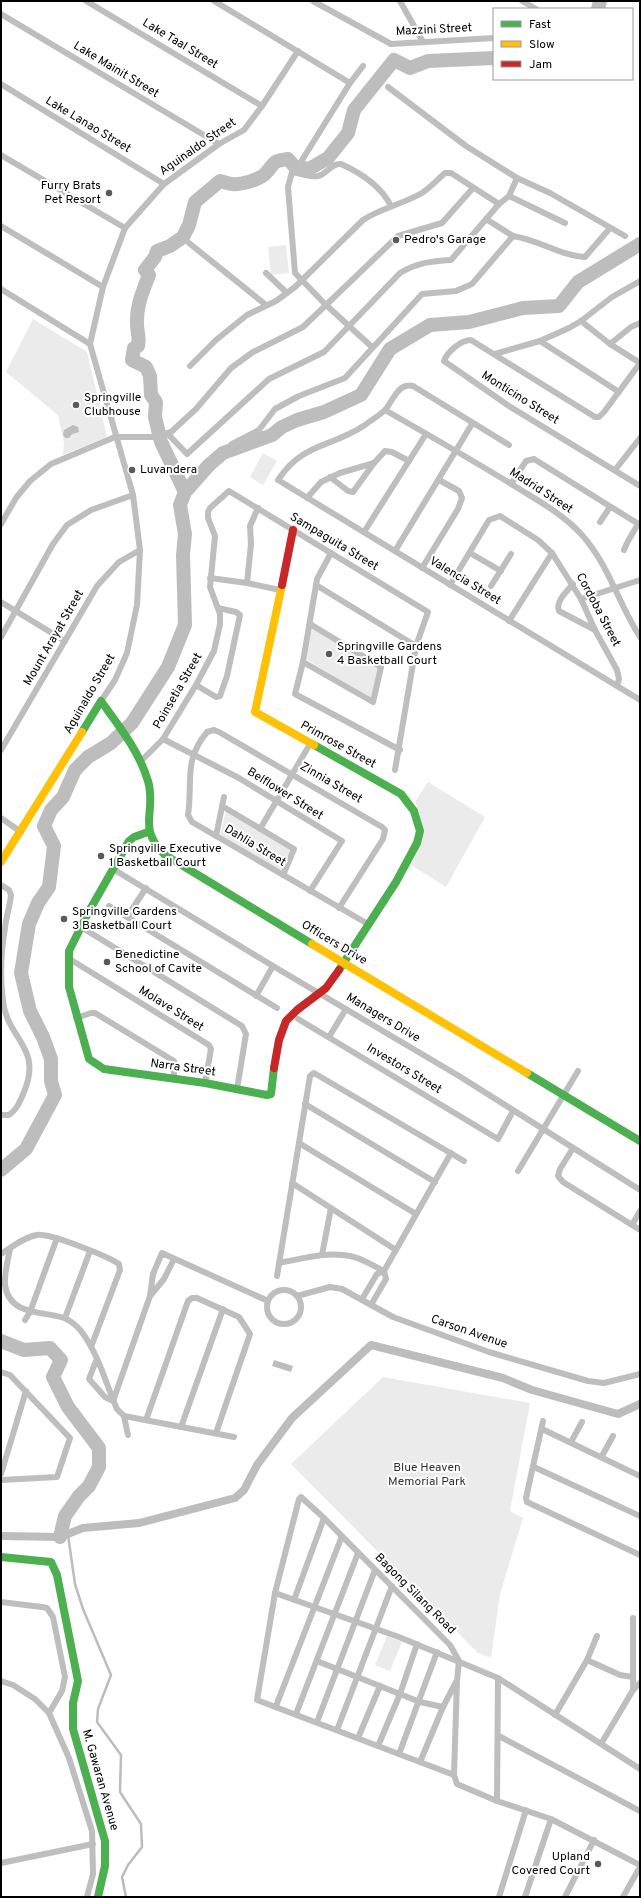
<svg xmlns="http://www.w3.org/2000/svg" width="641" height="1898" viewBox="0 0 641 1898" font-family="Overpass,sans-serif">
<style>
.green{fill:#ebebeb}
.water{fill:#bdbdbd}
.lines{fill:none;stroke-linecap:round;stroke-linejoin:round}
.stream{stroke:#bdbdbd;stroke-width:2.5}
.canal{stroke:#bdbdbd;stroke-width:8}
.river{stroke:#bdbdbd;stroke-width:14}
.street{stroke:#bebebe;stroke-width:6}
.fast{stroke:#4caf50;stroke-width:8}
.slow{stroke:#ffc107;stroke-width:8}
.jam{stroke:#c62828;stroke-width:8}
.poi-dot{fill:#595959;stroke:#fff;stroke-width:1.5}
.labels{text-anchor:middle;dominant-baseline:central;stroke-width:4;stroke-linejoin:round;paint-order:stroke}
.street-label{font-size:12px;fill:#000;stroke:#fff}
.poi-label{font-size:12px;fill:#000;stroke:#fff;text-anchor:start}
.park-label{font-size:12px;fill:#313131;stroke:#fff}
</style>
<rect width="100%" height="100%" fill="#fff"/>
<g class="green">
<path d="M286,245L289,273L271,275L268,247Z"/>
<path d="M33,319L87,352L107,437L63,455L64,443L58,415L6,372Z"/>
<path d="M263,453L277,461L263,485L250,477Z"/>
<path d="M312,628L378,668L371,698L307,660Z"/>
<path d="M428,782L485,817L446,887L411,865C423,841 427,828 415,802Z"/>
<path d="M226,811L290,850L281,871L220,835Z"/>
<path d="M383,1377L530,1403L510,1511L523,1518L500,1594L491,1658L478,1653L291,1464Z"/>
<path d="M387,1636L402,1642L390,1671L375,1665Z"/>
</g>
<g class="water">
<path d="M73,425L78,427L79,432L72,434L69,438H65L63,434L64,430Z"/>
<path d="M274,1360L293,1366L291,1372L272,1366Z"/>
</g>
<g class="lines">
<path class="stream" d="M68,1535L75,1584L83,1609L111,1675L98,1709L97,1722L121,1755L120,1792L141,1824L142,1847L128,1865L122,1877L126,1897"/>
<path class="canal" d="M1,1536L60,1537L83,1528L139,1523L235,1498L244,1490L257,1465L292,1418L371,1345L503,1378L532,1390L618,1414L640,1404"/>
<g class="river">
<path d="M598,9L600,1"/>
<path d="M185,492L161,442L155,417L156,402L151,395L150,376L146,367L132,360L134,348L138,346C140,338 137,332 137,324C136,306 143,291 149,275L145,270L155,257L157,251L170,246L183,237L189,225L195,202L220,181C224,182 228,184 232,184C241,185 258,180 265,174C275,164 270,161 288,159L295,167L309,169L328,158L348,133L354,110L394,60L410,68L428,61L494,58"/>
<path d="M1,1170L26,1149L55,1095L51,1081V1059L43,1037L30,1011L21,973L29,924L38,903L49,887L54,846L44,826L51,810L63,797L75,770L88,757L111,743L132,723L168,667L185,625L183,555L185,534L180,505L185,492L209,465L223,453L272,435L282,427L297,420L324,412L361,395L390,349L430,325L469,322L523,308L559,306L578,282L640,244"/>
<path d="M1,1341L24,1350L50,1348L61,1360L53,1377L68,1407L99,1448V1467L89,1486L79,1496L65,1516L60,1537"/>
</g>
<g class="street">
<path d="M86,1L262,106"/>
<path d="M214,1L350,83"/>
<path d="M313,1L391,44L494,38"/>
<path d="M400,1L423,42"/>
<path d="M522,1L536,9"/>
<path d="M1,14L219,144"/>
<path d="M363,66L350,83L299,165L292,172L288,187L295,273L325,304L372,347"/>
<path d="M1,84L164,184"/>
<path d="M388,87L466,146L517,178L550,193L625,236"/>
<path d="M1,155L125,228"/>
<path d="M292,172C300,173 311,178 318,176C327,174 331,163 341,164C361,173 381,186 391,206"/>
<path d="M509,196L565,223"/>
<path d="M486,219L513,236"/>
<path d="M1,226L103,287"/>
<path d="M189,243L266,305"/>
<path d="M266,273L287,293"/>
<path d="M1,289L90,344"/>
<path d="M581,321L610,344L640,363"/>
<path d="M540,341L619,392"/>
<path d="M610,344L631,327L640,323"/>
<path d="M495,354L540,341L569,328L581,321L612,297L640,281"/>
<path d="M640,363L604,412L599,417H595L471,340C461,340 447,352 444,361L509,406L640,486"/>
<path d="M190,366L216,340L247,315L276,301L295,287L363,220C381,208 403,204 422,193C431,187 437,180 445,173H451L499,204"/>
<path d="M385,410C430,436 476,462 521,490C542,503 565,516 582,535C610,567 618,603 640,637"/>
<path d="M168,434L187,454L269,379L324,352L400,273C416,263 432,261 451,260L499,204L509,196L517,178"/>
<path d="M232,444L259,430L275,409L299,396L345,378L422,294L456,291L472,284L513,236C539,240 561,256 585,257L610,228"/>
<path d="M509,445L413,386C398,382 393,401 385,410C379,416 371,420 365,425C331,448 303,442 278,480L640,700"/>
<path d="M615,470L640,438"/>
<path d="M330,477L348,491L353,492L374,463"/>
<path d="M511,484L526,461L534,459L640,525"/>
<path d="M307,498L321,482L340,473L374,463L385,451L392,452L409,461"/>
<path d="M600,522L610,507"/>
<path d="M1,524L16,498L30,481L51,464L115,437H153L171,432L196,409L231,368L253,352L303,327L398,236L442,223L473,188"/>
<path d="M364,532L426,434"/>
<path d="M624,550L628,541L638,524"/>
<path d="M395,551L472,424"/>
<path d="M331,553L317,579L303,662L295,694L400,750"/>
<path d="M470,553L501,571"/>
<path d="M422,568L458,509L462,498L459,491L439,480"/>
<path d="M210,578L247,583L280,590"/>
<path d="M247,583L251,544L250,526L258,508"/>
<path d="M573,584C567,591 555,602 559,611L595,630"/>
<path d="M316,585L416,646"/>
<path d="M450,585L489,520L500,516L538,540L552,553L581,599L595,630L617,670L619,679L617,686"/>
<path d="M491,586L511,554"/>
<path d="M581,599L640,580"/>
<path d="M1,602L65,641"/>
<path d="M509,621L552,553"/>
<path d="M1,637L53,544L67,525L91,510L133,495"/>
<path d="M303,662L373,702L381,667L310,624"/>
<path d="M196,685L216,697L220,696L227,676L240,615L236,612L218,608"/>
<path d="M101,701L115,680L127,653L137,605L140,550L133,495L90,344L103,287L125,228L164,184L219,144L244,130L262,106L298,51"/>
<path d="M163,739L239,778L342,841L310,891"/>
<path d="M1,750L97,586L119,562L140,550"/>
<path d="M140,762L163,739L196,685L214,651L220,624V614L210,587L215,536L208,518V512L210,508L229,491L428,612L416,646L395,770"/>
<path d="M222,806L294,849L283,875"/>
<path d="M1,818L21,832"/>
<path d="M260,829L310,744"/>
<path d="M216,836L224,797"/>
<path d="M113,869L273,966L459,1076L640,1190"/>
<path d="M1,885L9,890L11,895C10,906 6,917 5,928C1,951 0,978 3,1001C7,1039 43,1047 24,1092C20,1101 17,1110 9,1115H1"/>
<path d="M109,906L277,1008"/>
<path d="M339,908L383,839L385,830L382,827L219,732L214,730L207,732C183,761 193,781 188,815L192,822L368,924"/>
<path d="M127,917L146,888"/>
<path d="M81,927L242,1026L246,1034L237,1089"/>
<path d="M68,958L209,1045L211,1049L205,1083"/>
<path d="M256,996L273,966"/>
<path d="M76,1018L91,1013H95L174,1061V1079"/>
<path d="M298,1019L498,1139L513,1111"/>
<path d="M329,1037L346,1009"/>
<path d="M305,1104L435,1182"/>
<path d="M299,1143L416,1214"/>
<path d="M573,1148L560,1169L558,1176L563,1182L640,1230"/>
<path d="M518,1171L578,1071"/>
<path d="M292,1183L396,1250"/>
<path d="M632,1225L640,1211"/>
<path d="M10,1249C8,1260 4,1274 5,1285C9,1316 44,1311 64,1318C70,1320 78,1327 81,1331C98,1353 106,1384 117,1409L124,1416L128,1435"/>
<path d="M1,1254C12,1247 24,1237 37,1235C50,1233 107,1256 119,1264L120,1270L91,1347"/>
<path d="M322,1255L331,1208"/>
<path d="M279,1263C302,1259 327,1251 350,1256C362,1258 373,1266 384,1271"/>
<path d="M277,1276L310,1076L314,1073L464,1161"/>
<circle cx="284" cy="1307" r="17"/>
<path d="M150,1296L164,1279L174,1259"/>
<path d="M297,1296L330,1287L342,1289L393,1317L489,1352L588,1381L604,1383L640,1374"/>
<path d="M362,1299L377,1274L384,1271L451,1153"/>
<path d="M371,1305L386,1279L384,1271"/>
<path d="M65,1318L90,1251"/>
<path d="M25,1320L30,1312L57,1238"/>
<path d="M96,1361L89,1379L105,1397L113,1401L150,1296L153,1274L162,1253L268,1301"/>
<path d="M1,1372L10,1375L70,1438L57,1477L1,1480"/>
<path d="M124,1416L234,1437"/>
<path d="M146,1420L188,1301L192,1298H197L239,1317L250,1334L216,1433"/>
<path d="M543,1421L526,1498L527,1502L640,1555"/>
<path d="M181,1427L223,1309"/>
<path d="M542,1429L640,1476"/>
<path d="M571,1442L582,1422"/>
<path d="M602,1456L613,1436"/>
<path d="M534,1467L640,1516"/>
<path d="M1,1474L26,1391"/>
<path d="M275,1593L399,1637L498,1678L640,1769"/>
<path d="M294,1600L324,1518"/>
<path d="M1,1602L42,1607L47,1608L53,1617L65,1677L62,1691L49,1713"/>
<path d="M587,1660L620,1675L633,1677"/>
<path d="M317,1661L420,1702L443,1707"/>
<path d="M1,1681L13,1685L35,1699L49,1713L69,1758L92,1831L93,1874L87,1897"/>
<path d="M633,1690V1618"/>
<path d="M276,1706L342,1536"/>
<path d="M296,1714L358,1553"/>
<path d="M555,1715L587,1660L597,1636"/>
<path d="M317,1722L375,1570"/>
<path d="M337,1730L392,1586"/>
<path d="M499,1736L640,1811"/>
<path d="M358,1738L380,1686"/>
<path d="M601,1744L633,1690L640,1683"/>
<path d="M378,1746L400,1694L417,1644"/>
<path d="M399,1754L437,1652"/>
<path d="M420,1762L443,1707L456,1682"/>
<path d="M454,1775L257,1700L275,1593L299,1499L301,1497L324,1518L450,1645L459,1661L457,1681L454,1775L457,1784L497,1801L551,1819L640,1865"/>
<path d="M497,1801L498,1678"/>
<path d="M1,1863L93,1844"/>
<path d="M499,1897L526,1810"/>
<path d="M525,1897L551,1819"/>
<path d="M565,1897L594,1840"/>
<path d="M623,1897L640,1867"/>
</g>
<g class="fast">
<path d="M82,732L101,701C119,726 139,751 148,781C157,812 136,827 165,855L312,944"/>
<path d="M314,745L401,794L414,811L420,831L417,843L396,882L339,970"/>
<path d="M148,832L134,837L129,841L88,913L69,951V987L89,1059L104,1069L205,1083L267,1095L271,1094L274,1068"/>
<path d="M527,1073L640,1141"/>
<path d="M1,1557L51,1562L57,1575L78,1681L73,1703V1729L105,1841V1866L98,1897"/>
</g>
<g class="slow">
<path d="M282,585L255,712L314,745"/>
<path d="M1,862L82,732"/>
<path d="M312,944L527,1073"/>
</g>
<g class="jam">
<path d="M282,585L293,530"/>
<path d="M274,1068L279,1040L286,1021L297,1010L326,988L339,970"/>
</g>
</g>
<g class="poi-dot">
<circle cx="109" cy="193" r="4"/>
<circle cx="396" cy="240" r="4"/>
<circle cx="76" cy="405" r="4"/>
<circle cx="132" cy="470" r="4"/>
<circle cx="329" cy="654" r="4"/>
<circle cx="101" cy="856" r="4"/>
<circle cx="64" cy="919" r="4"/>
<circle cx="107" cy="962" r="4"/>
<circle cx="598" cy="1864" r="4"/>
</g>
<g class="labels">
<g class="street-label">
<text transform="translate(434 30) rotate(-3)">Mazzini Street</text>
<text transform="translate(180 44) rotate(31)">Lake Taal Street</text>
<text transform="translate(116 70) rotate(31)">Lake Mainit Street</text>
<text transform="translate(88 125) rotate(31)">Lake Lanao Street</text>
<text transform="translate(198 147) rotate(-35)">Aguinaldo Street</text>
<text transform="translate(520 398) rotate(32)">Monticino Street</text>
<text transform="translate(541 491) rotate(33)">Madrid Street</text>
<text transform="translate(334 542) rotate(31)">Sampaguita Street</text>
<text transform="translate(465 581) rotate(31)">Valencia Street</text>
<text transform="translate(598 610) rotate(62)">Cordoba Street</text>
<text transform="translate(54 638) rotate(-60)">Mount Arayat Street</text>
<text transform="translate(178 691) rotate(-60)">Poinsetia Street</text>
<text transform="translate(90 694) rotate(-60)">Aguinaldo Street</text>
<text transform="translate(338 745) rotate(29)">Primrose Street</text>
<text transform="translate(331 783) rotate(30)">Zinnia Street</text>
<text transform="translate(285 794) rotate(32)">Belflower Street</text>
<text transform="translate(255 846) rotate(31)">Dahlia Street</text>
<text transform="translate(334 943) rotate(31)">Officers Drive</text>
<text transform="translate(171 1009) rotate(32)">Molave Street</text>
<text transform="translate(383 1018) rotate(31)">Managers Drive</text>
<text transform="translate(183 1068) rotate(8)">Narra Street</text>
<text transform="translate(404 1069) rotate(31)">Investors Street</text>
<text transform="translate(469 1332) rotate(19)">Carson Avenue</text>
<text transform="translate(415 1594) rotate(45)">Bagong Silang Road</text>
<text transform="translate(100 1780) rotate(74)">M. Gawaran Avenue</text>
</g>
<g class="poi-label">
<text x="101" y="186" text-anchor="end">Furry Brats<tspan x="101" dy="14">Pet Resort</tspan></text>
<text x="404" y="240">Pedro's Garage</text>
<text x="84" y="398">Springville<tspan x="84" dy="14">Clubhouse</tspan></text>
<text x="140" y="470">Luvandera</text>
<text x="337" y="647">Springville Gardens<tspan x="337" dy="14">4 Basketball Court</tspan></text>
<text x="109" y="849">Springville Executive<tspan x="109" dy="14">1 Basketball Court</tspan></text>
<text x="72" y="912">Springville Gardens<tspan x="72" dy="14">3 Basketball Court</tspan></text>
<text x="115" y="955">Benedictine<tspan x="115" dy="14">School of Cavite</tspan></text>
<text x="590" y="1857" text-anchor="end">Upland<tspan x="590" dy="14">Covered Court</tspan></text>
</g>
<g class="park-label">
<text x="427" y="1468">Blue Heaven<tspan x="427" dy="14">Memorial Park</tspan></text>
</g>
</g>
<rect width="641" height="1898" fill="none" stroke="#000000" stroke-width="4"/>
<rect x="493" y="8" width="140" height="72" fill="#ffffff" stroke="#999999"/>
<rect x="501" y="21" width="20" height="6" fill="#4caf50" stroke="#999999"/>
<text x="529" y="28" font-size="12" fill="#000000">Fast</text>
<rect x="501" y="41" width="20" height="6" fill="#ffc107" stroke="#999999"/>
<text x="529" y="48" font-size="12" fill="#000000">Slow</text>
<rect x="501" y="61" width="20" height="6" fill="#c62828" stroke="#999999"/>
<text x="529" y="68" font-size="12" fill="#000000">Jam</text>
</svg>
